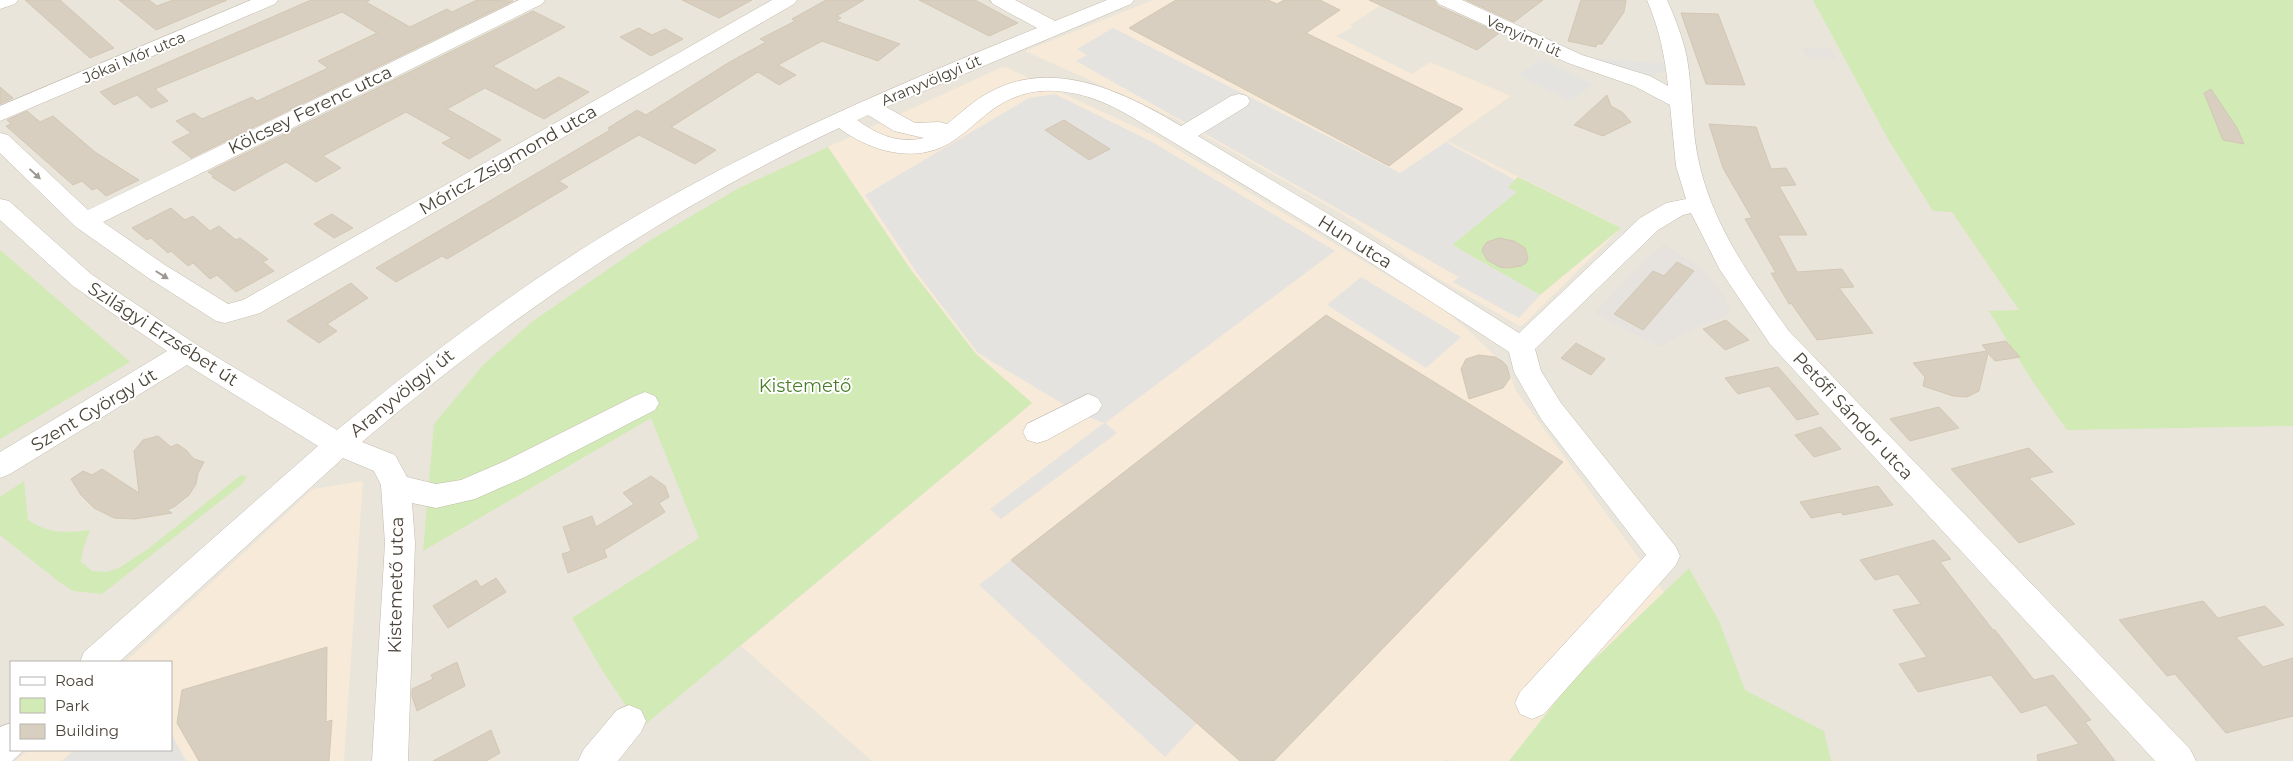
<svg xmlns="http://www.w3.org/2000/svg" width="2293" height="761" viewBox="0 0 2293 761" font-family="Montserrat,sans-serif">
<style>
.residential{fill:#eae5da;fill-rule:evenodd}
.commercial{fill:#f7ead8}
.industrial{fill:#e6e2dd}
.green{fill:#d2eab5}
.parking{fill:#e5e3e0}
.building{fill:#d8cfc1;stroke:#d3c7b4}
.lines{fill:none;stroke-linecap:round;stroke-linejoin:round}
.minor-casing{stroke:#c2bbae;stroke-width:1}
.minor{fill:#fff;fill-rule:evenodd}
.oneway{fill:#9c9892}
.labels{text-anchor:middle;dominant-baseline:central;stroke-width:4;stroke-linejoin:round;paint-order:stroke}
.far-street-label{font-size:15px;fill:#4b4439;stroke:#fff}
.street-label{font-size:18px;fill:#4b4439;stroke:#fff}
.park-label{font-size:18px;fill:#4a7f2a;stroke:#fff}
</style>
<rect width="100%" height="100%" fill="#f6f3ec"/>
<path class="residential" d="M0,0H2293V761H0ZM11,662H171V750H11Z"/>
<g class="commercial">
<path d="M1153,0H1389L1350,25L1353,27L1336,36L1412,74L1430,62L1511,96L1447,141L1621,228L1523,325L1519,326L1436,277L1342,214L1174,118L1025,51Z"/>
<path d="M1005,67L1155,136L1440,307L1468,330L1495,356L1512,379L1516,391L1664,592L1573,680L1509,761H1450L1447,759L1444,761H872L741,646L1032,403L976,354L911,270L828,147L1000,68Z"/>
<path d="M363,481L344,761H16L28,750H171V662H125L313,489Z"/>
</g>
<g class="industrial">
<path d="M1802,48H1830L1837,59H1808Z"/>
<path d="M1664,245L1704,269L1726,299L1731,313L1675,337L1661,347L1594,313L1640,265Z"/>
</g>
<g class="green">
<path d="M1813,0H2293V426L2067,430L2033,382L1989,311L2019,310L1952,212L1933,211L1888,139Z"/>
<path d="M828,147L911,270L976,354L1032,403L641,728L602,670L572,618L699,538L651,418L423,551L434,424L484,364L533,321L649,241L739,188Z"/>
<path d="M1518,177L1621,228L1540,295L1452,245L1516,192L1507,187Z"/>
<path d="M0,250L130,362L0,439Z"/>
<path d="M241,475L247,477L242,484L102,594L73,591L58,581L0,535V497L24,481L28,520C50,534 64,533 90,530L83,549L81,562L92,571L106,572L119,568L148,549Z"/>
<path d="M1689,568L1719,621L1745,690L1824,731L1831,761H1509L1573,680Z"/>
</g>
<g class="parking">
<path d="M1113,28L1400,173L1446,142L1515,180L1508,187L1517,192L1452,245L1540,295L1519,318L1453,282L1459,277L1076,61L1087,55L1077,49Z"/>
<path d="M1596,58L1666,64L1664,71L1654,75H1643L1596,63Z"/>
<path d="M1541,59L1588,82L1594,84L1571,101L1518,75Z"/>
<path d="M1055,94L1154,143L1335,251L1105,423L1117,433L1001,519L990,509L1104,423L1078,413L978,353L917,273L865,195L1029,98Z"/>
<path d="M1361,277L1461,337L1426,368L1327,305Z"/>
<path d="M1011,560L1197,723L1165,757L979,585Z"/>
<path d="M171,733L186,761H62L74,750H171Z"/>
</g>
<g class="building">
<path d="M25,0H60L114,48L90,58Z"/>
<path d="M119,0H149L157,6L173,0H227L156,30Z"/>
<path d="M311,0H370L366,2L410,27L447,9L452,12L477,0L513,1L191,158L172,142L191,133L176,121L194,113L202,119L252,97L257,101L328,68L318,61L377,33L342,12L155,89L168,101L151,108L137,95L114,105L100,92Z"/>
<path d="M682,0H752L719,18Z"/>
<path d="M826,0H864L837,16L841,18L836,21L900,44L878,61L822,41L778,65L796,75L779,85L758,72L671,127L716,150L695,164L639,135L559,181L568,187L447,259L442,256L396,282L376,268L610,130L608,128L637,110L646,115L728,63L766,42L760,39L795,21L792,19Z"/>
<path d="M919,0H975L1018,23L989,36Z"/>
<path d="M1176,0H1268L1277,4L1284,0H1320L1340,10L1306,33L1463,109L1389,166L1129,28Z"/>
<path d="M1369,0H1434L1438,6L1499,33L1477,50Z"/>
<path d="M1466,0H1543L1514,22Z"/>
<path d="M1581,0H1626L1624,12L1602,44H1597L1596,47L1568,41Z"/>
<path d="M533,11L565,27L493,66L536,90L559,77L589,92L544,119L485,88L447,109L501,140L469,159L442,143L452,138L406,112L323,156L341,168L316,182L286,162L234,191L212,177L214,176L208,172Z"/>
<path d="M1681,13L1718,14L1745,85L1706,84Z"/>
<path d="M639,28L652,35L665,29L683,39L651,56L620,37Z"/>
<path d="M0,87L13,98L0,104Z"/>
<path d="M2211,89L2237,128L2244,144L2223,140L2204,93Z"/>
<path d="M1607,95L1611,106L1622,112L1631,122L1603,136L1574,125Z"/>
<path d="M27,111L40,122L53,116L95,152L139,180L106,196L97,188L92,190L82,181L73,185L6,126L11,124L7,120Z"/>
<path d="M1064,120L1110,149L1089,160L1045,130Z"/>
<path d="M1709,124L1756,127L1771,169L1786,168L1796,185L1779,186L1807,235H1778L1797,272L1842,269L1854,287L1839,288L1873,333L1817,340L1791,303L1789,304L1771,273H1776L1745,219L1752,218L1723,168Z"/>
<path d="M171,208L185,220L193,216L210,231L219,226L236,240L240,238L268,259L263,262L274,271L236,292L217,275L210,279L193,263L188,266L171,251L168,253L151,238L147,240L132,228Z"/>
<path d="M332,214L353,228L334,238L314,224Z"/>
<path d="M1499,238L1514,241L1525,248L1528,258L1526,263L1521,266L1508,268L1500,267L1487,260L1482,251L1484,246L1487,242Z"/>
<path d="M1677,262L1694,271L1643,330L1614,314L1653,271L1664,276Z"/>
<path d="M351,283L368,298L327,324L337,331L319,343L287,321Z"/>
<path d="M1326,315L1563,462L1274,761H1240L1011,560Z"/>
<path d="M1726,320L1749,340L1725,350L1703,329Z"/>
<path d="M2006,341L2020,357L1995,361L1988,353L1979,391L1967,397L1953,396L1923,386L1925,377L1913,363L1987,351L1982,345Z"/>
<path d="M1576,343L1605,359L1591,375L1561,358Z"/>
<path d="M1479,355L1495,357L1502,361L1507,366L1510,378L1503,388L1469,399L1461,369L1466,359Z"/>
<path d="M1778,367L1819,414L1797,420L1769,386L1738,394L1725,378Z"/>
<path d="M1939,407L1959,428L1910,441L1890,419Z"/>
<path d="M1821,427L1841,449L1814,457L1795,435Z"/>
<path d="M158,436L171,447L177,444L186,450L194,459L204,462L198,473L196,484L189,495L174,507L167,510L172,513L135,519L114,518L94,508L81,495L71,479L83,471L92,475L102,469L139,493L134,451L143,440Z"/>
<path d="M2029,448L2053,472L2029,478L2075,524L2019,543L1951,469Z"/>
<path d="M651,476L665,486L669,497L659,503L665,512L604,550L607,557L568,573L562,554L571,551L563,527L592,516L596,527L634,504L623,493Z"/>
<path d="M1878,486L1893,505L1843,515L1841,512L1811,518L1800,502Z"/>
<path d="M1934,540L1951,559L1940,562L1993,630H1995L2034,680L2053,675L2091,720L2085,722L2115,761H2038L2037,755L2079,744L2046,705L2021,713L1991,675L1918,692L1899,664L1927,657L1893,610L1921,604L1898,574L1875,580L1860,560Z"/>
<path d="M496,578L506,592L448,628L433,606L476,580L481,587Z"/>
<path d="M2203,601L2218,618L2265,606L2284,625L2236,637L2263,667L2293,658V716L2226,733L2175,674L2167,676L2119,620Z"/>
<path d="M327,647L326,722L332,720L329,761H199L177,723L182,690Z"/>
<path d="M457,662L465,686L417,711L412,696V689L433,679L431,675Z"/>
<path d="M491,730L500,753L486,761H433Z"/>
</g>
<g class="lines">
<defs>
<g id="minor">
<path d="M0,0H18L15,4L0,9Z"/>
<path d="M251,0H278L275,4L0,121V106Z"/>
<path d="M519,0H545L542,4L103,222L165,265L228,304L243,300L772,0H797L794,4L260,313L225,323L216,321L147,277L76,227L0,153V133L8,135L88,210Z"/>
<path d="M990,0H1015L1055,21L1107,0H1134L1131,4L886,107L915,123L939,122L947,124C961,113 974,100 990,92C1054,57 1126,93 1181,126L1231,96L1239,94L1247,96L1250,101L1247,106L1198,136L1375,242L1519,333L1640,218L1666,203L1686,199L1676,166L1670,105L1634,86L1568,63L1439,4L1436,0H1462L1582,55L1650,76L1668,86C1665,56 1659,28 1647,0H1667C1675,18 1683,38 1687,58C1693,93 1691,132 1700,167C1715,229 1752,279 1788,330L2190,749L2196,761H2155L1770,344L1720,270L1691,213L1683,215L1658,230L1535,349L1541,371L1561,403L1676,547L1680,556L1676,565L1544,714L1532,719L1520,714L1515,703L1520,692L1646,555L1541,419L1514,372L1509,352C1458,319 1408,286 1357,254C1296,216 1234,179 1173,142C1142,124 1113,102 1077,94C1056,89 1033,89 1013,98C992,106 978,123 960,136C923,166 874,154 839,128C665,210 508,317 362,442L395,455L407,477L436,484L461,480L505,461L635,396L645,392L655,396L659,403L655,410L525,477L475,499L436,508L412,503L415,543L408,761H372L385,543L381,485L374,471L343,458L119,662H80L84,652L318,446L187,365L10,474L0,478V452L167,351L73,286L0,220V199L9,201L91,274L197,345L337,430C425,358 514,290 611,231C746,149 891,87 1037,28L993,4ZM868,115L894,131L924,138C898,144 878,135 857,120Z"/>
<path d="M1088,394L1098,398L1102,405L1098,412L1047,440L1037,443L1027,440L1023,432L1027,424Z"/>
<path d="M629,705L641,710L646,721L641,732L618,761H578L584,749L617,710Z"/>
<path d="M11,723V750H24L12,761H0V727Z"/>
</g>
</defs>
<use href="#minor" class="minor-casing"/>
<use href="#minor" class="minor"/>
</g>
<defs><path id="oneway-solid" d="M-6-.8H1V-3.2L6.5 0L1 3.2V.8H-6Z" transform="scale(1.25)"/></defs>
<g class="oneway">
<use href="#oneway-solid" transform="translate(35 174) rotate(43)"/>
<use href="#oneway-solid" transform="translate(162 275) rotate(32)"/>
</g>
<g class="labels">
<g class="far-street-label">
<text transform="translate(1524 36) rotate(24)">Venyimi út</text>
<text transform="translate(134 57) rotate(-23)">Jókai Mór utca</text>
<text transform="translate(931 80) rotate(-23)">Aranyvölgyi út</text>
</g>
<g class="street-label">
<text transform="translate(310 110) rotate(-26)">Kölcsey Ferenc utca</text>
<text transform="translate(508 160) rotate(-30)">Móricz Zsigmond utca</text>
<text transform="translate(1355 242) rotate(32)">Hun utca</text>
<text transform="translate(163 334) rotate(33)">Szilágyi Erzsébet út</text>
<text transform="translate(402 393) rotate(-39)">Aranyvölgyi út</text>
<text transform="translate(94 410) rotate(-31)">Szent György út</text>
<text transform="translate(1853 416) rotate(47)">Petőfi Sándor utca</text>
<text transform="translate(396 585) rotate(-89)">Kistemető utca</text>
</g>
<g class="park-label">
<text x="805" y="386">Kistemető</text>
</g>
</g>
<rect x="10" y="661" width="162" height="90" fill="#ffffff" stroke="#b7b4b0"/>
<rect x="20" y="677" width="25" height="8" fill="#ffffff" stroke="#b7b4b0"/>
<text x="55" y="686" font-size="15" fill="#4b4439">Road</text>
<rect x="20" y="698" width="25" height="15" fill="#d2eab5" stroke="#b7b4b0"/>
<text x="55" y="711" font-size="15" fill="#4b4439">Park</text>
<rect x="20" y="724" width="25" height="15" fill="#d8cfc1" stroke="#b7b4b0"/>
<text x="55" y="736" font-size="15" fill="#4b4439">Building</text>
</svg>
